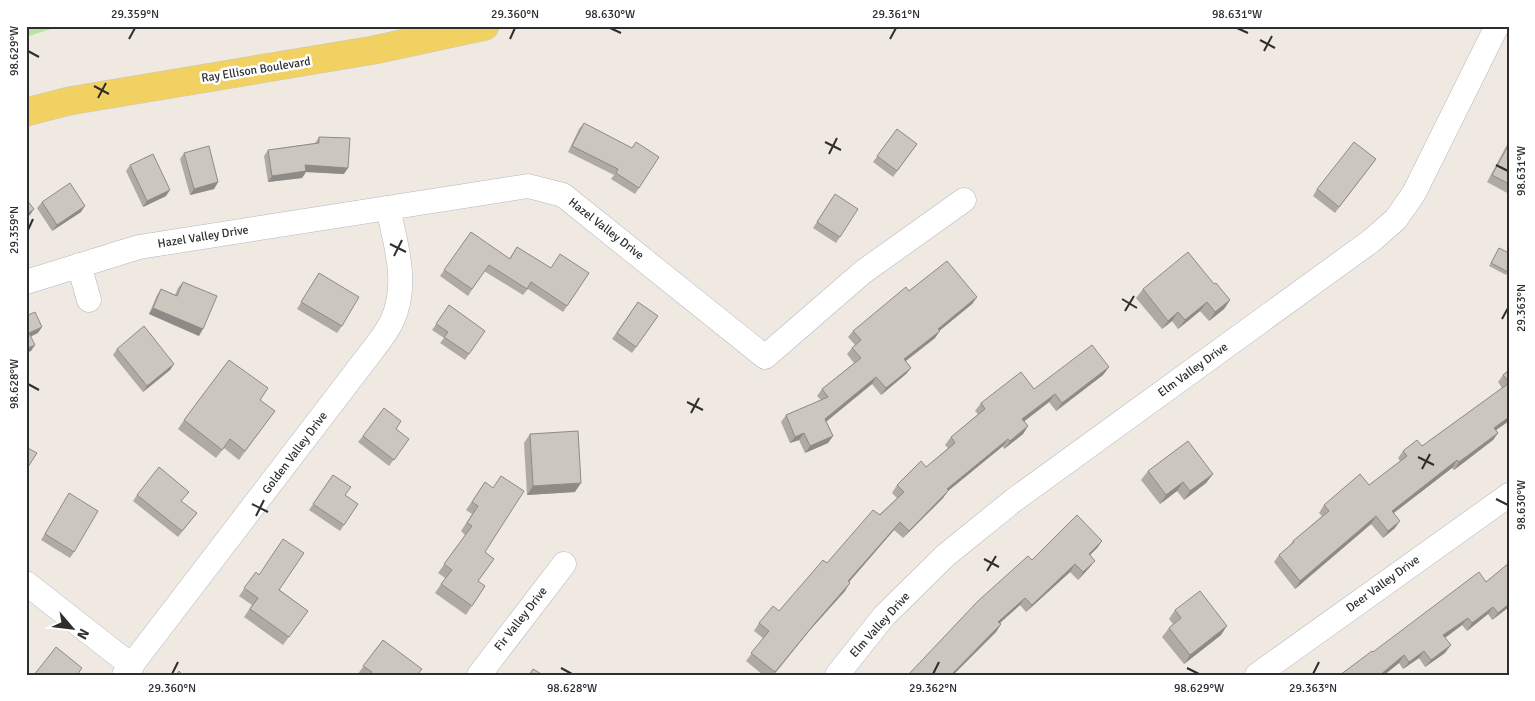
<svg xmlns="http://www.w3.org/2000/svg" width="1535" height="701" viewBox="0 0 1535 701" font-family="Signika,sans-serif">
<style>
.green{fill:#b6e59e}
.lines{fill:none;stroke-linecap:round;stroke-linejoin:round}
.minor-casing{stroke:#b4b7c1;stroke-width:25}
.major-casing{stroke:#c9c9c9;stroke-width:29}
.minor{stroke:#fff;stroke-width:24}
.major{stroke:#f2d163;stroke-width:28}
.wall{fill:#afaba4}
.shaded-wall{fill:#8e8b86}
.building{fill:#cbc7bf;stroke:#8e8b86}
.ticks{fill:none;stroke:#2e2e2e;stroke-width:2}
.labels{text-anchor:middle;dominant-baseline:central;stroke-width:5;stroke-linejoin:round;paint-order:stroke}
.street-label{font-size:12px;fill:#2e2e2e;stroke:#fff}
.neatline{fill:none;stroke:#2e2e2e;stroke-width:2}
.ticks-label{font-size:12px;text-anchor:middle;fill:#2e2e2e}
</style>
<rect width="100%" height="100%" fill="#efe9e1"/>
<path class="green" d="M26,26H60L26,37Z"/>
<g class="lines">
<defs>
<g id="minor">
<path d="M79,265L89,300"/>
<path d="M26,282L139,247L528,186L563,195L765,357L863,272L964,200"/>
<path d="M26,583L132,666"/>
<path d="M124,675L375,347C381,339 388,330 392,321C409,285 396,245 388,208"/>
<path d="M479,675L564,564"/>
<path d="M837,675L884,616L946,555L1014,500L1371,241L1396,219L1414,193L1497,26"/>
<path d="M1257,675L1509,495"/>
</g>
<path id="major" d="M26,112L69,101L374,50L485,26"/>
</defs>
<use href="#minor" class="minor-casing"/>
<use href="#major" class="major-casing"/>
<use href="#minor" class="minor"/>
<use href="#major" class="major"/>
</g>
<g class="wall">
<path d="M584,123L639,188L635,194L611,179L614,175L568,152L579,129Z"/>
<path d="M897,129L917,144L893,177L873,162Z"/>
<path d="M319,137L344,174L306,172L302,178L268,182L264,156L268,150L315,143Z"/>
<path d="M1509,141V194L1487,182Z"/>
<path d="M184,153L218,182L214,189L190,195L180,159Z"/>
<path d="M1376,159L1335,213L1313,196L1317,189Z"/>
<path d="M130,165L166,196L143,207L126,171Z"/>
<path d="M831,200L840,237L836,243L813,228Z"/>
<path d="M42,202L81,212L52,231L37,208Z"/>
<path d="M471,232L509,259L517,247L551,268L589,273L563,312L528,289L523,295L484,271L468,296L440,276Z"/>
<path d="M1499,248L1509,270L1506,275L1489,266Z"/>
<path d="M319,273L342,326L337,333L297,309Z"/>
<path d="M183,282L199,336L149,314L157,295L161,289L175,295L178,288Z"/>
<path d="M1214,284L1230,300L1224,309L1209,321L1200,311L1178,329L1172,321L1162,329L1136,298L1143,289Z"/>
<path d="M909,291L977,297L972,304L939,331L935,338L906,361L911,368L906,374L881,395L872,384L826,421L833,436L828,443L805,453L799,440L790,443L781,422L786,415L821,400L817,396L822,389L854,363L847,354L852,348L855,345L848,337L853,331Z"/>
<path d="M638,302L658,316L632,353L612,339Z"/>
<path d="M449,305L485,331L465,360L440,343L444,338L432,330Z"/>
<path d="M117,349L174,364L170,370L143,392L113,355Z"/>
<path d="M1109,367L1103,375L1056,411L1049,402L1024,421L1028,426L1023,434L1004,449L1003,446L948,491L943,498L903,538L894,530L849,582L845,591L810,630L774,675H763L746,661L763,638L754,631L759,623L779,611L827,563L897,498L892,493L897,485L926,467L948,448L945,445L951,437L978,414L975,411L981,403L1034,389Z"/>
<path d="M1509,370V421L1496,430L1498,433L1493,440L1454,470L1452,468L1394,513L1395,528L1383,538L1371,524L1295,589L1274,562L1279,555L1289,546L1293,541L1322,516L1319,513L1324,505L1369,485L1400,461L1398,458L1403,451L1422,446L1502,388L1498,382L1503,375Z"/>
<path d="M260,400L275,411L239,460L224,448L216,458L178,429L184,420Z"/>
<path d="M530,434L575,492L527,495L524,443Z"/>
<path d="M363,436L409,439L389,466L358,442Z"/>
<path d="M1148,471L1213,474L1206,483L1184,500L1177,491L1160,504L1141,480Z"/>
<path d="M333,475L345,495L358,504L340,531L309,510Z"/>
<path d="M485,482V552L478,581L485,586L466,615L435,593L445,578L438,573L465,535L461,531L472,514L466,510Z"/>
<path d="M69,493L74,552L70,558L41,540Z"/>
<path d="M137,495L197,513L178,537L133,501Z"/>
<path d="M1102,541L1097,548L1090,555L1095,561L1089,568L1078,580L1070,572L1026,612L1020,605L1000,623L1001,624L996,632L953,675H908L1032,560Z"/>
<path d="M1509,563V607L1492,620L1488,614L1467,631L1462,625L1445,638V653L1425,667L1419,658L1403,669L1399,663L1384,675H1340L1373,652L1486,582Z"/>
<path d="M256,572L308,611L283,645L244,617L252,605L239,596Z"/>
<path d="M1175,610L1221,635L1184,664L1162,637L1169,628L1173,624L1169,619Z"/>
<path d="M383,640L417,675H357Z"/>
</g>
<g class="shaded-wall">
<path d="M305,165L348,168L344,174L306,172L302,178L268,182L272,176Z"/>
<path d="M218,182L214,189L190,195L194,189Z"/>
<path d="M170,190L166,196L143,207L147,201Z"/>
<path d="M85,206L81,212L52,231L57,225Z"/>
<path d="M34,209L30,215L26,218V215Z"/>
<path d="M977,297L972,304L933,336L938,329Z"/>
<path d="M1230,300L1224,309L1209,321L1215,312Z"/>
<path d="M1207,302L1200,311L1178,329L1185,320Z"/>
<path d="M153,308L203,329L199,336L149,314Z"/>
<path d="M1178,312L1172,321L1162,329L1168,321Z"/>
<path d="M42,327L38,333L26,339L29,333Z"/>
<path d="M940,331L935,338L899,366L904,359Z"/>
<path d="M35,345L31,351L26,353V349Z"/>
<path d="M174,364L170,370L143,392L147,386Z"/>
<path d="M1109,367L1103,375L1056,411L1062,403Z"/>
<path d="M911,368L906,374L881,395L886,388Z"/>
<path d="M876,377L872,384L821,426L825,419Z"/>
<path d="M1055,394L1049,402L1017,427L1022,419Z"/>
<path d="M1509,417V421L1489,435L1494,428Z"/>
<path d="M1028,426L1023,434L1004,449L1010,441Z"/>
<path d="M804,433L799,440L790,443L795,437Z"/>
<path d="M1498,433L1493,440L1454,470L1459,462Z"/>
<path d="M833,436L828,443L805,453L810,446Z"/>
<path d="M1008,439L1003,446L948,491L943,498L903,538L909,531L947,489Z"/>
<path d="M1457,460L1452,468L1387,518L1392,511Z"/>
<path d="M1213,474L1206,483L1184,500L1190,491Z"/>
<path d="M1183,482L1177,491L1160,504L1166,495Z"/>
<path d="M581,483L575,492L527,495L533,486Z"/>
<path d="M1376,516L1371,524L1295,589L1300,581Z"/>
<path d="M1400,521L1395,528L1383,538L1388,531Z"/>
<path d="M900,522L894,530L843,589L848,581Z"/>
<path d="M1102,541L1097,548L1083,562L1089,554Z"/>
<path d="M1095,561L1089,568L1078,580L1083,572Z"/>
<path d="M1075,564L1070,572L1026,612L1032,605Z"/>
<path d="M850,583L845,591L810,630L773,675L816,622Z"/>
<path d="M1025,598L1020,605L993,629L998,622Z"/>
<path d="M1509,604V607L1492,620L1498,613Z"/>
<path d="M1493,607L1488,614L1467,631L1472,623Z"/>
<path d="M1468,618L1462,625L1438,643L1443,635Z"/>
<path d="M1001,624L996,632L953,675H951Z"/>
<path d="M1227,626L1221,635L1184,664L1190,655Z"/>
<path d="M1451,645L1445,653L1425,667L1431,660Z"/>
<path d="M1424,651L1419,658L1403,669L1409,662Z"/>
<path d="M1404,655L1399,663L1384,675H1380Z"/>
</g>
<g class="building">
<path d="M584,123L632,148L636,142L659,157L639,188L616,173L618,169L572,146Z"/>
<path d="M897,129L917,144L897,171L877,156Z"/>
<path d="M319,137L350,138L348,168L305,165L306,171L272,176L268,150L319,143Z"/>
<path d="M1354,142L1376,159L1339,207L1317,189Z"/>
<path d="M1509,144V184L1492,175Z"/>
<path d="M209,146L218,182L194,189L184,153Z"/>
<path d="M153,154L170,190L147,201L130,165Z"/>
<path d="M70,183L85,206L57,225L42,202Z"/>
<path d="M835,194L858,209L840,237L817,222Z"/>
<path d="M26,199L34,209L26,215Z"/>
<path d="M471,232L510,259L517,247L551,268L560,254L589,273L567,306L531,282L527,289L489,265L472,289L444,270Z"/>
<path d="M1499,248L1509,253L1508,272L1491,263Z"/>
<path d="M1188,252L1214,284L1216,283L1230,300L1215,312L1207,302L1185,320L1178,312L1168,321L1143,289Z"/>
<path d="M947,261L977,297L938,329L940,331L904,359L911,368L886,388L876,377L825,419L833,436L810,446L804,433L795,437L786,415L828,397L822,389L861,358L852,348L861,340L853,331L906,287L909,291Z"/>
<path d="M319,273L359,297L342,326L301,302Z"/>
<path d="M183,282L217,296L203,329L153,308L161,289L177,296Z"/>
<path d="M638,302L658,316L636,347L617,333Z"/>
<path d="M449,305L485,331L469,354L444,337L448,332L436,324Z"/>
<path d="M35,312L42,327L29,333L35,345L26,349V316Z"/>
<path d="M144,326L174,364L147,386L117,349Z"/>
<path d="M1092,345L1109,367L1062,403L1055,394L1022,419L1028,426L1010,441L1008,439L947,489L949,490L909,531L900,522L848,581L850,583L816,622L775,672L751,653L769,631L759,623L773,606L779,611L823,560L827,563L873,510L880,515L904,492L897,485L921,461L926,467L955,443L951,437L985,409L981,403L1021,372L1034,389Z"/>
<path d="M229,360L268,388L260,400L275,411L245,451L230,439L222,450L184,420Z"/>
<path d="M1509,370V382L1503,375Z"/>
<path d="M1509,383V417L1494,428L1498,433L1459,462L1457,460L1392,511L1400,521L1388,531L1376,516L1300,581L1279,555L1294,542L1293,541L1329,511L1324,505L1360,474L1369,485L1407,456L1403,451L1417,440L1422,446Z"/>
<path d="M384,408L401,421L396,429L409,439L394,460L363,436Z"/>
<path d="M578,431L581,483L533,486L530,434Z"/>
<path d="M1188,441L1213,474L1190,491L1183,482L1166,495L1148,471Z"/>
<path d="M26,447L37,453L26,470Z"/>
<path d="M159,467L189,492L181,501L197,513L182,531L137,495Z"/>
<path d="M333,475L351,487L345,495L358,504L344,525L313,504Z"/>
<path d="M501,476L524,491L485,552L494,559L478,581L485,586L472,606L441,584L452,570L444,564L472,526L467,523L478,506L472,502L485,482L493,488Z"/>
<path d="M69,493L98,511L74,552L45,534Z"/>
<path d="M1077,515L1102,541L1089,554L1095,561L1083,572L1075,564L1032,605L1025,598L998,622L1001,624L951,675H908L978,601L1028,556L1032,560Z"/>
<path d="M283,539L304,553L279,590L308,611L289,637L250,609L258,598L244,588L256,572L259,575Z"/>
<path d="M1509,563V604L1498,613L1493,607L1472,623L1468,618L1443,635L1451,645L1431,660L1424,651L1409,662L1404,655L1380,675H1340L1372,651L1373,652L1479,572L1486,582Z"/>
<path d="M1200,591L1227,626L1190,655L1169,628L1181,618L1175,610Z"/>
<path d="M383,640L422,669L417,675H370L372,672L363,666Z"/>
<path d="M56,647L82,668L77,675H34Z"/>
<path d="M533,669L543,675H529Z"/>
<path d="M179,671L183,675H176Z"/>
</g>
<path class="ticks" d="M610,28L621,33M1237,28L1248,33M129,39L135,28M510,39L515,28M890,39L896,28M1260,40L1275,48M28,51L39,57M1264,51L1272,36M94,86L109,94M98,98L106,83M825,142L841,150M829,154L837,138M1496,165L1508,171M28,230L33,219M390,244L406,252M394,256L402,240M1122,299L1137,308M1125,311L1134,296M1502,319L1508,308M28,384L39,390M687,402L703,410M691,413L699,398M1418,457L1434,465M1422,469L1430,454M1496,499L1508,505M252,504L268,512M256,516L264,500M984,559L999,567M987,571L996,556M561,668L572,674M1187,668L1199,674M172,674L178,662M933,674L939,662M1313,674L1319,662"/>
<g class="labels">
<g class="street-label">
<text transform="translate(256 70) rotate(-9)">Ray Ellison Boulevard</text>
<text transform="translate(606 229) rotate(38)">Hazel Valley Drive</text>
<text transform="translate(203 237) rotate(-9)">Hazel Valley Drive</text>
<text transform="translate(1193 370) rotate(-36)">Elm Valley Drive</text>
<text transform="translate(295 453) rotate(-53)">Golden Valley Drive</text>
<text transform="translate(1383 584) rotate(-36)">Deer Valley Drive</text>
<text transform="translate(521 619) rotate(-52)">Fir Valley Drive</text>
<text transform="translate(880 625) rotate(-48)">Elm Valley Drive</text>
</g>
</g>
<rect width="1535" height="701" fill="none" stroke="#ffffff" stroke-width="55"/>
<g transform="translate(72 628) rotate(118)" stroke="#ffffff" stroke-width="4" paint-order="stroke">
<path d="M0-4L9 19L0 12L-9 19Z" fill="#2e2e2e"/>
<text y="-8" font-size="14" font-weight="bold" text-anchor="middle" fill="#2e2e2e">N</text>
</g>
<rect x="28" y="28" width="1480" height="646" class="neatline"/>
<g class="ticks-label">
<text x="135" y="18">29.359°N</text>
<text x="515" y="18">29.360°N</text>
<text x="610" y="18">98.630°W</text>
<text x="896" y="18">29.361°N</text>
<text x="1237" y="18">98.631°W</text>
<text transform="translate(14 51) rotate(-90)" y="4">98.629°W</text>
<text transform="translate(1521 171) rotate(-90)" y="4">98.631°W</text>
<text transform="translate(14 230) rotate(-90)" y="4">29.359°N</text>
<text transform="translate(1521 308) rotate(-90)" y="4">29.363°N</text>
<text transform="translate(14 384) rotate(-90)" y="4">98.628°W</text>
<text transform="translate(1521 505) rotate(-90)" y="4">98.630°W</text>
<text x="172" y="692">29.360°N</text>
<text x="572" y="692">98.628°W</text>
<text x="933" y="692">29.362°N</text>
<text x="1199" y="692">98.629°W</text>
<text x="1313" y="692">29.363°N</text>
</g>
</svg>
